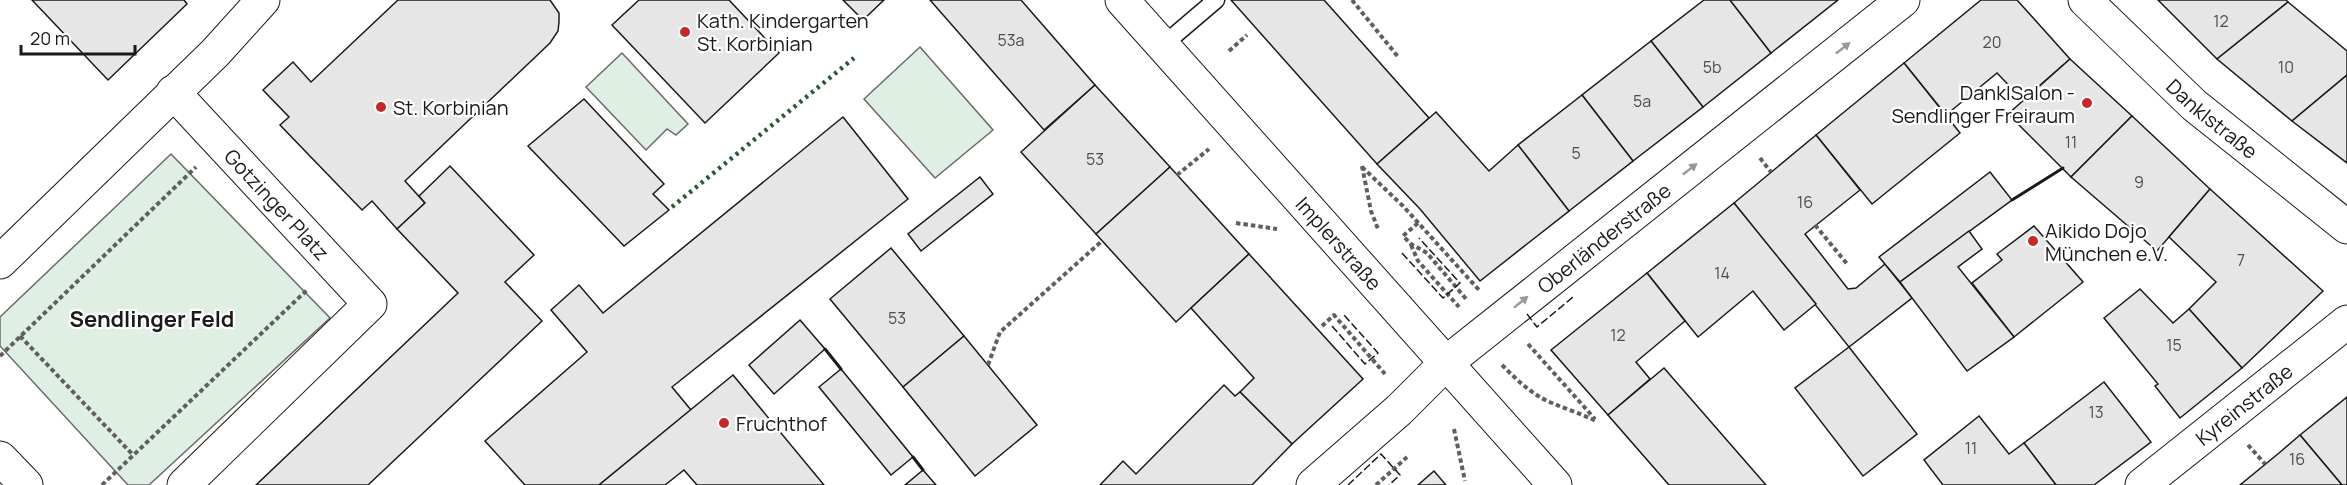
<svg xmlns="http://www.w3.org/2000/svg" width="2347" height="485" viewBox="0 0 2347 485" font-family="Manrope,sans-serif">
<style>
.green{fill:#e0efe3;stroke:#6a6a6a;stroke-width:1.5}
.building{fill:#e6e6e6;stroke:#1a1a1a;stroke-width:1.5}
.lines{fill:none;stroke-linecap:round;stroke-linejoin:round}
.lane-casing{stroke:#1a1a1a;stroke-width:19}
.street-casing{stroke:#1a1a1a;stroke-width:35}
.secondary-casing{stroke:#1a1a1a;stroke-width:35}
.path{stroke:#5f5f5f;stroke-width:4;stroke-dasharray:4.5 3;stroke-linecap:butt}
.lane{stroke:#fff;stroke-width:16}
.street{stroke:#fff;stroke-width:33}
.secondary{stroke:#fff;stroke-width:33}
.hedge{stroke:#2b5a34;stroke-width:4.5;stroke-dasharray:3 4.5;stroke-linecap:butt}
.fence{stroke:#1a1a1a;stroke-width:1.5;stroke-dasharray:8 3;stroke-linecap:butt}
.wall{stroke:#1a1a1a;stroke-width:3}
.oneway{fill:#989898}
.poi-dot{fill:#c62828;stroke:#fff;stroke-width:2}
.labels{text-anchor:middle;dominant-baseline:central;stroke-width:4.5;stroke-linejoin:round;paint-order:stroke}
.number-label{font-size:16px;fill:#4d4d4d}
.poi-label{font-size:20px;fill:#1a1a1a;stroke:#fff;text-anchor:start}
.street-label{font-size:20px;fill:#1a1a1a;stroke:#fff}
.quarter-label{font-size:22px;font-weight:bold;fill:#1a1a1a;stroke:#fff}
</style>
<rect width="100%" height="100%" fill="#fff"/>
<g class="green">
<path d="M920,47L993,130L935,178L864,99Z"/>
<path d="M622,53L688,124L676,135L667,129L646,150L586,87Z"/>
<path d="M171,154L330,318L149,485H128L0,346V317Z"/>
</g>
<g class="building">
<path d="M32,0H184L187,4L108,80Z"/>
<path d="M398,0H550L559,13V22L558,31L550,43L405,181L425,203L397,229L372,201L362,210L280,125L289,117L263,90L293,62L311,82Z"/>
<path d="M639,0H729L779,53L705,123L612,25Z"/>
<path d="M843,0H884L863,20Z"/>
<path d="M930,0H1021L1095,85L1044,130Z"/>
<path d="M1231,0H1324L1429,118L1377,164Z"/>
<path d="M1704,0H1730L1771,53L1703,107L1651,41Z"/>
<path d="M1730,0H1838L1771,53Z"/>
<path d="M1981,0H2017L2070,59L2023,100L1997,73L1946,115L1904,63Z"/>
<path d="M2158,0H2286L2288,2L2217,59Z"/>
<path d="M2288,2L2347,51V75L2292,121L2217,59Z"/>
<path d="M1651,41L1703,107L1633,161L1582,95Z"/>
<path d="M2070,59L2132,116L2071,177L2008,114Z"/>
<path d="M1904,63L1960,133L1872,204L1816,135Z"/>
<path d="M2347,75V163L2292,121Z"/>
<path d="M1095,85L1170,167L1096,234L1021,152Z"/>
<path d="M1582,95L1633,161L1569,211L1518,145Z"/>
<path d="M584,99L664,184L653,194L669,210L624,246L528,146Z"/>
<path d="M1436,112L1489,171L1518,145L1569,211L1480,281L1420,209L1377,164Z"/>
<path d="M2132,116L2210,189L2157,251L2071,177Z"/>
<path d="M843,117L908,199L672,387L691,410L599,485H525L485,441L587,352L551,310L579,285L603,313Z"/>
<path d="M1816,135L1860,190L1805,234L1848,289L1856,288L1885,264L1912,298L1849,347L1734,203Z"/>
<path d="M450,166L534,255L505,282L542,321L368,485H256L458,293L397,229L425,203L419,196Z"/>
<path d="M1170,167L1249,254L1176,322L1096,234Z"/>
<path d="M1990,172L2012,200L1900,282L1879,257Z"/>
<path d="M980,177L993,194L921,251L908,234Z"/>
<path d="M2210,189L2323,291L2242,368L2189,309L2216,282L2169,237Z"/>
<path d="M1734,203L1816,304L1784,330L1753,291L1698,337L1647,273Z"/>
<path d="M2034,226L2083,282L2014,337L1972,283L2002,260L1997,254Z"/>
<path d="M1969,231L1982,249L1958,267L2014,337L1967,371L1900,282Z"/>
<path d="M891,248L964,336L903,387L830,299Z"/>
<path d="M1249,254L1363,379L1292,444L1240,392L1254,378L1191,308Z"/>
<path d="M1647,273L1685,321L1636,362L1650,379L1608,415L1551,350Z"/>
<path d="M2140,289L2173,323L2189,309L2242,368L2180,418L2155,386L2158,384L2104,318Z"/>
<path d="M800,320L825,349L774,394L749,365Z"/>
<path d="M964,336L1037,425L975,476L903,387Z"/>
<path d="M1849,347L1917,434L1863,476L1795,388Z"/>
<path d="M1664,368L1766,485H1669L1608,415Z"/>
<path d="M841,369L913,457L891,475L819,387Z"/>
<path d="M733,375L824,485H697L684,470L665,485H599Z"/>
<path d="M2104,382L2151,442L2094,485H2056L2024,443Z"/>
<path d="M1224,385L1235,396L1240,392L1292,444L1252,485H1100L1123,461L1136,474Z"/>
<path d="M2347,397V485H2342L2300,435Z"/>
<path d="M1979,416L2009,454L2024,443L2056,485H1943L1924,460Z"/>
<path d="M2300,435L2342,485H2240L2279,453Z"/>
<path d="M923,470L936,485H905Z"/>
<path d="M1434,471L1446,485H1418Z"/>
</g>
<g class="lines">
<defs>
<path id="lane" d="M1162,46L1216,0"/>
<g id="street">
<path id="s1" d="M2085,0L2194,105L2347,227"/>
<path id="s2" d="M173,92L370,304L184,485"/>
<path d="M0,262L215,53L263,0"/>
<path d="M0,458L26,485"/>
<path id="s3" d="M1313,485L1399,410L1446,363L1903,0"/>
<path id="s4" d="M2142,485L2347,322"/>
</g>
<g id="secondary">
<path id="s5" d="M1122,0L1555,485"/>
</g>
</defs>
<use href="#lane" class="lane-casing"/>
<use href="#street" class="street-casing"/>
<use href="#secondary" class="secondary-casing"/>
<g class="path">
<path d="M1352,0L1399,58"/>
<path d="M1229,51L1247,35"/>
<path d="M1760,158L1771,172"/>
<path d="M1362,166L1371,211L1378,229"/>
<path d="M1362,167L1403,206L1479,290"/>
<path d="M1177,175L1209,149"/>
<path d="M1236,223L1277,229"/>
<path d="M1418,223L1403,236L1411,244L1427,253L1467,300"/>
<path d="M1815,225L1848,265"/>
<path d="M1411,245L1418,261L1459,307"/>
<path d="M1322,326L1334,315L1385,374"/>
<path d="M20,336L133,455"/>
<path d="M1528,344L1595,419"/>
<path d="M0,356L196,167"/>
<path d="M988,365L1000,332L1102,241"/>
<path d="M1502,365C1517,380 1532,395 1552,403C1566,409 1582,414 1596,421"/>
<path d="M1454,429L1465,481"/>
<path d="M2248,445L2265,464"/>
<path d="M102,485L308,289"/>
<path d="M1376,485L1407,457"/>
</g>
<use href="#lane" class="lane"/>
<use href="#street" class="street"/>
<use href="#secondary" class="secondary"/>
<path class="hedge" d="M672,207L854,58"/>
<g class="fence">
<path d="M1402,253L1443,298L1460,283L1419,238"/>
<path d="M1527,314L1537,327L1573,297"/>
<path d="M1332,326L1365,364L1378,353L1344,315"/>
<path d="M1348,485L1381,454L1400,475L1389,485"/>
</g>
<g class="wall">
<path d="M2012,200L2063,168"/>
<path d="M825,349L841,369"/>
<path d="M913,457L923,470"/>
</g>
</g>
<defs><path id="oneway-solid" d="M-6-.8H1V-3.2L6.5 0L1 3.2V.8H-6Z" transform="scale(1.5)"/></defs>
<g class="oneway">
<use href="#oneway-solid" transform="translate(1843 48) rotate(-38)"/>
<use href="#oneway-solid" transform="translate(1690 169) rotate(-38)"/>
<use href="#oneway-solid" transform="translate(1521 302) rotate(-39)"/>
</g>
<g class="poi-dot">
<circle cx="685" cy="32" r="6"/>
<circle cx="2087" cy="103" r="6"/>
<circle cx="381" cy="107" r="6"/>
<circle cx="2033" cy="241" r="6"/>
<circle cx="724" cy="423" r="6"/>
</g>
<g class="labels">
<g class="number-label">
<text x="2221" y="21">12</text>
<text x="1011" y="40">53a</text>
<text x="1992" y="42">20</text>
<text x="1712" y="67">5b</text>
<text x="2286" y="67">10</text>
<text x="1642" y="101">5a</text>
<text x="2071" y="142">11</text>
<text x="1576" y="153">5</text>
<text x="1095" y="159">53</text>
<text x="2139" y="182">9</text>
<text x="1805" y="202">16</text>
<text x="2241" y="260">7</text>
<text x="1722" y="273">14</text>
<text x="897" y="318">53</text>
<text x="1618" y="335">12</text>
<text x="2174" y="345">15</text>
<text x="2096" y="412">13</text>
<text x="1971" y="448">11</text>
<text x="2297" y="459">16</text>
</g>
<g class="poi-label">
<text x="697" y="20">Kath. Kindergarten<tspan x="697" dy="23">St. Korbinian</tspan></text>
<text x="2075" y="92" text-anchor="end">DanklSalon -<tspan x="2075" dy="23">Sendlinger Freiraum</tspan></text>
<text x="393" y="107">St. Korbinian</text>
<text x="2045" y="230">Aikido Dojo<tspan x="2045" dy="23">München e.V.</tspan></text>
<text x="736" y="423">Fruchthof</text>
</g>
<g class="street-label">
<text stroke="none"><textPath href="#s1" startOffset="174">Danklstraße</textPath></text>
<text stroke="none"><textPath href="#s2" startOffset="153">Gotzinger Platz</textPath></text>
<text stroke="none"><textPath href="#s3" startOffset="382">Oberländerstraße</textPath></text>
<text stroke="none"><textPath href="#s5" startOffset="326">Implerstraße</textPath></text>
<text stroke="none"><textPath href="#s4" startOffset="130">Kyreinstraße</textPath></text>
</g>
<g class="quarter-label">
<text x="152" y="319">Sendlinger Feld</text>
</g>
</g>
<path d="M21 45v9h114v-9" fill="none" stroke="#1a1a1a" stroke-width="3"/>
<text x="30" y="45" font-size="18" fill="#1a1a1a" stroke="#ffffff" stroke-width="4.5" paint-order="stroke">20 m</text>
</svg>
